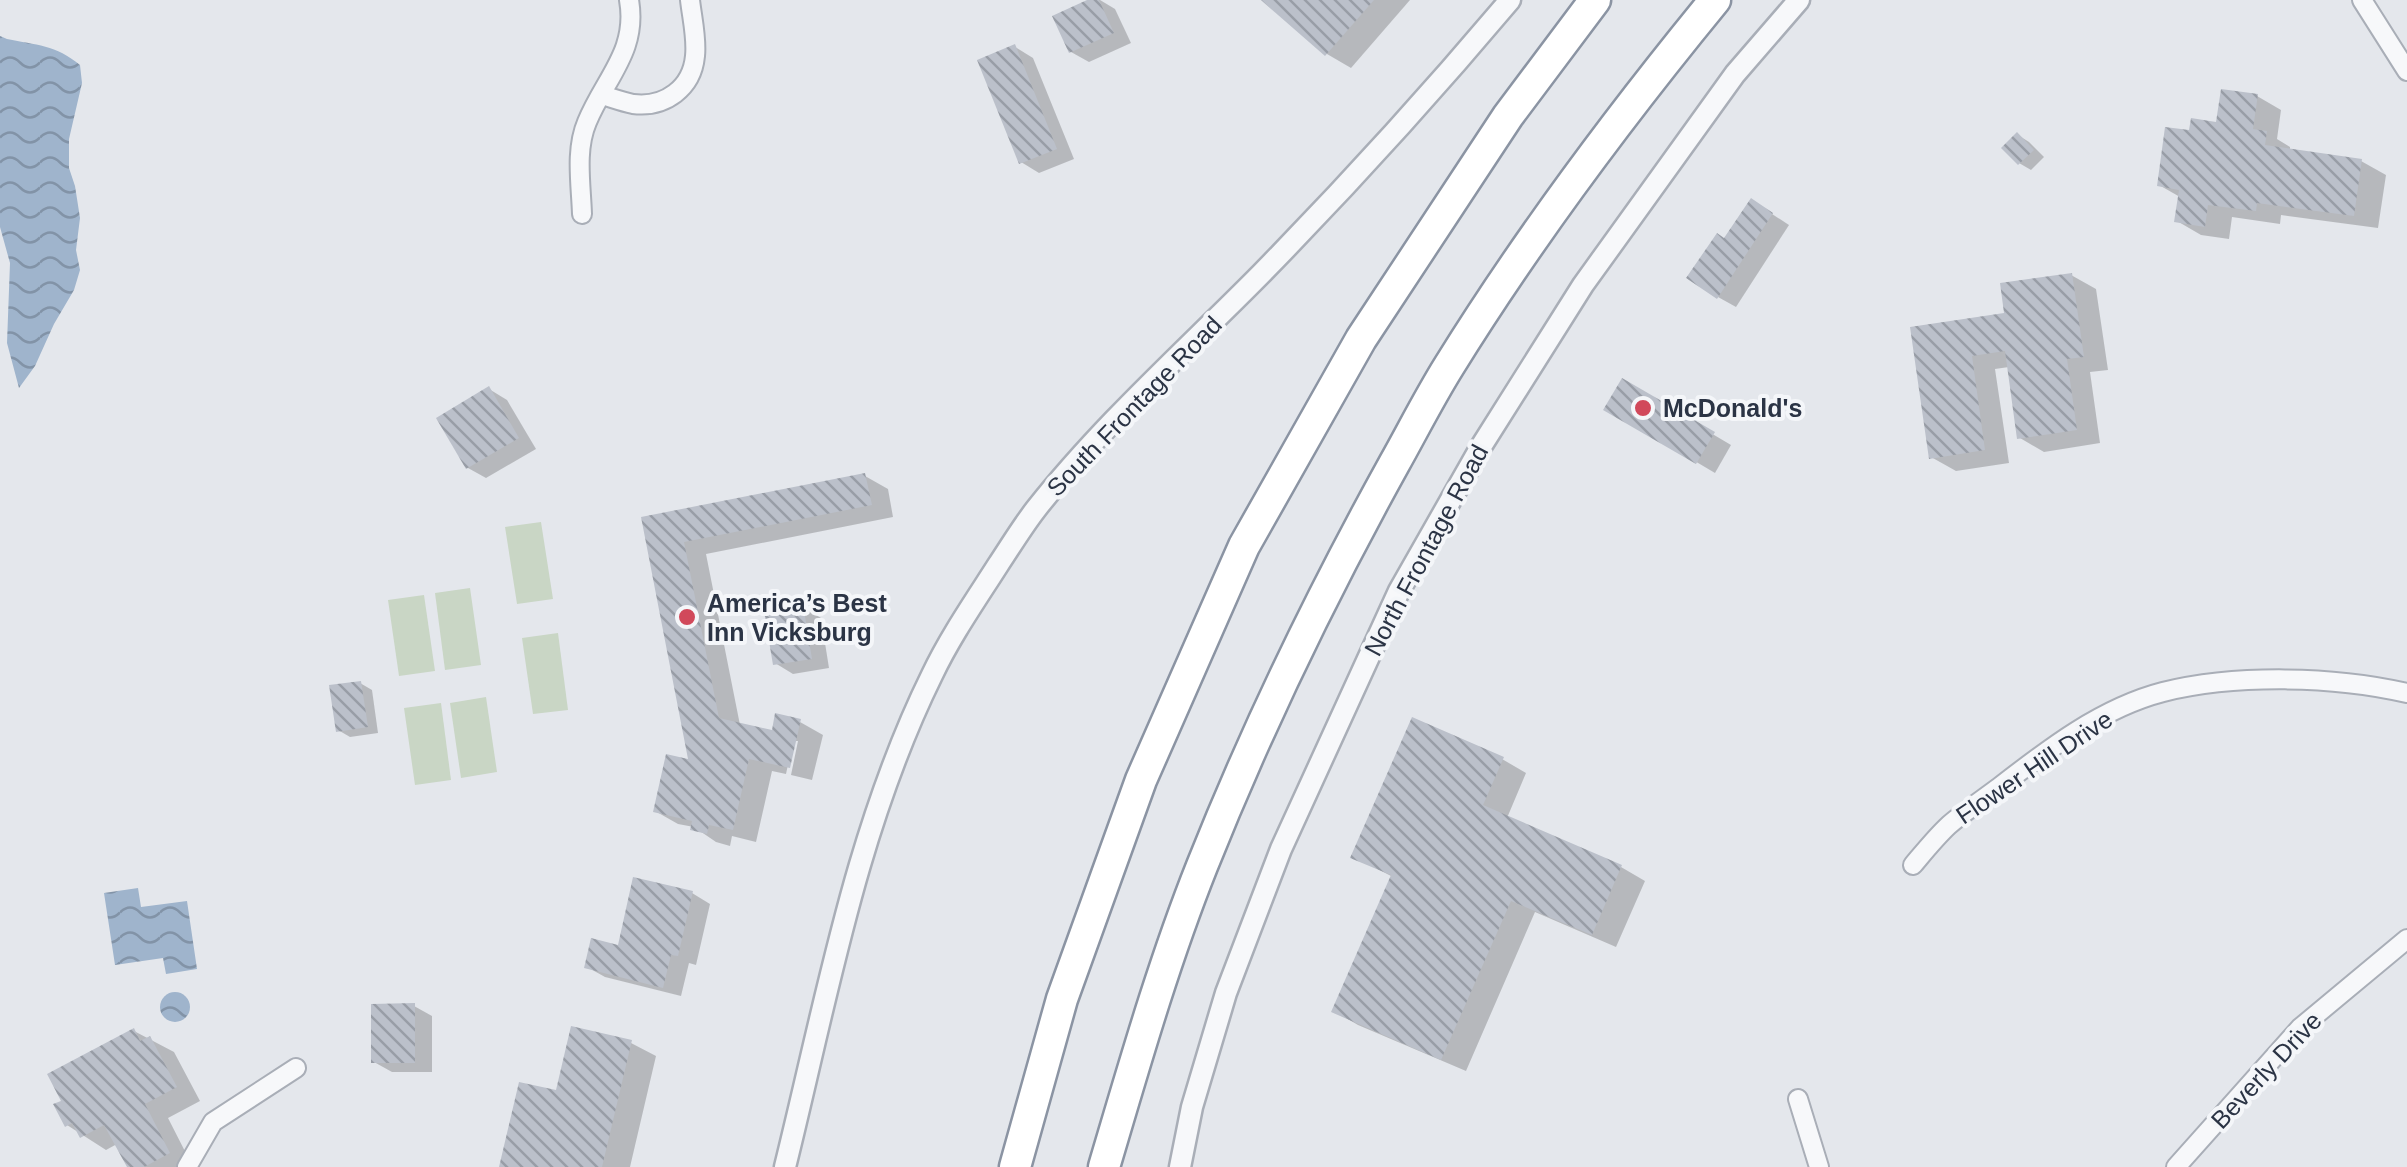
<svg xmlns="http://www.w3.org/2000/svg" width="2407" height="1167" viewBox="0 0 2407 1167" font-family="Arial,sans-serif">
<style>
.green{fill:#c9d6c5}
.water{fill:url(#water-waves)}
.shadow{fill:#0003}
.building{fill:url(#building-back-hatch)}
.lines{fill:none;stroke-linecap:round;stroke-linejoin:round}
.minor-casing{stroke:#a9aeb7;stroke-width:22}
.tertiary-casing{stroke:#a9aeb7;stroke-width:25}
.motorway-casing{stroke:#8b94a3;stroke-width:35}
.minor{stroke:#f7f8fa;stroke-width:18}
.tertiary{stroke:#f7f8fa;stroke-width:20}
.motorway{stroke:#fff;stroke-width:30}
.poi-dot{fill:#d1495b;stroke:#f4f6f9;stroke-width:4}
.labels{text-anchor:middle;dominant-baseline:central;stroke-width:8;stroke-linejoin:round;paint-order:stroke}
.street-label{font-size:25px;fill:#2b3445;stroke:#f4f6f9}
.poi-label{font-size:25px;font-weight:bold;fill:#2b3445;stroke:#f4f6f9;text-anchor:start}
</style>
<defs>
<pattern id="water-waves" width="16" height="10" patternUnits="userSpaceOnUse" patternTransform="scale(2.5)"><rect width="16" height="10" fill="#9fb4cc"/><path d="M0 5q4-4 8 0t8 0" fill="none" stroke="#8293a7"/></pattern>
<pattern id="building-back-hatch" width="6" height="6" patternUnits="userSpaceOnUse" patternTransform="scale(2.5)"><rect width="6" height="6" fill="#bbc0ca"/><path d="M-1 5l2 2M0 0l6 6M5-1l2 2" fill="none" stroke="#989da6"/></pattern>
</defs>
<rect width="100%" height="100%" fill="#e4e7ec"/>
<g class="green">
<path d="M541,522L553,599L517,604L505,527Z"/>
<path d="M470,588L481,665L445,670L435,593Z"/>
<path d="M424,595L435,671L399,676L388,600Z"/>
<path d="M558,633L568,710L533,714L522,638Z"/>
<path d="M486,697L497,772L461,778L450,703Z"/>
<path d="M441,703L451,780L415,785L404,708Z"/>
</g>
<g class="water">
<path d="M0,36L7,39C36,45 56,45 80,65L82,83L69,139V168L75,186L80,218L76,250L80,270L74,290L54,324L35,366L19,388L7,343L10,263L0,227Z"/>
<path d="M138,888L141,907L187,901L197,969L166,974L163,958L115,965L104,893Z"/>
<circle cx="175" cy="1007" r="15"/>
</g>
<g class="shadow">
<path d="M1093,0H1100L1115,9L1131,43L1089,62L1071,52Z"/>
<path d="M1264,0H1410L1351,68L1327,54Z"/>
<path d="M1015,47L1033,58L1074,159L1039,173L1021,162Z"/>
<path d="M2257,96L2281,110L2277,139L2290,147V151L2361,161L2386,175L2378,228L2281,215L2280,224L2232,217L2229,239L2201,235L2177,221L2180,197L2159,185L2191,133L2218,124Z"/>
<path d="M2018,135L2029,142L2044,157L2031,170L2019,163Z"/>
<path d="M1769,212L1789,225L1736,307L1718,297L1725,241Z"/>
<path d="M2071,275L2096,289L2108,370L2090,372L2100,443L2044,452L2020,438L2009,367L1995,369L2009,463L1956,471L1931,457L1912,329L2007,315Z"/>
<path d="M1623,381L1731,445L1715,473L1607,409Z"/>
<path d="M489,389L507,400L536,449L486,478L468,468Z"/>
<path d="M865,476L888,489L893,517L706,554L740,725L773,733L800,722L823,735L812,780L791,775L798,741H793L786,774L772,771L756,842L732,836L730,846L716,842L694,827L678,824L655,811L692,762L644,519Z"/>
<path d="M803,607L821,618L829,668L793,674L775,663Z"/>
<path d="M360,683L372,690L378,733L350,737L338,730Z"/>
<path d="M1502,759L1526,773L1507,818L1621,867L1645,881L1616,947L1535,912L1466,1071L1358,1025L1334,1011L1393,877L1354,857Z"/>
<path d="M692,893L710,904L696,965L689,963L681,996L605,977L587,967L619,948Z"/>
<path d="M414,1006L432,1016V1072H392L374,1062Z"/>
<path d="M573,1029L631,1043L656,1056L630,1167H501L558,1093Z"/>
<path d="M134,1031L174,1052L200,1101L168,1118L193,1167H129L117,1144L106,1150L67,1125Z"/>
</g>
<g class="building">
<path d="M1087,0H1099L1114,33L1069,53L1052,16Z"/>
<path d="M1261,0H1374L1325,56Z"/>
<path d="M1015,44L1057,149L1019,164L977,60Z"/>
<path d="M2221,89L2258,94L2253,129L2267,131L2265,145L2362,159L2354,216L2257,203L2256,211L2208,205L2205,227L2174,222L2179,190L2157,186L2165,127L2189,130L2191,118L2216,122Z"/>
<path d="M2017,132L2034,150L2018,165L2001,148Z"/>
<path d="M1751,198L1773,213L1717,299L1686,278L1717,233L1724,238Z"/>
<path d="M2072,273L2084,357L2067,359L2077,430L2017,439L2005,351L1972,356L1985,450L1929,459L1910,327L2004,313L2000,283Z"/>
<path d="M1622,378L1715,432L1696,464L1603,410Z"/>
<path d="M489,386L519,438L466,469L436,418Z"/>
<path d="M865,473L872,505L684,542L719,718L772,730L775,713L801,719L790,768L749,759L733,830L709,825L707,834L690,830L692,821L653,812L666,754L688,759L641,517Z"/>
<path d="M803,604L812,659L773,665L764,611Z"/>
<path d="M361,681L368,727L336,732L329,685Z"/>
<path d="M1412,717L1504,757L1483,805L1622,865L1592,935L1511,901L1441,1060L1331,1012L1391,875L1350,858Z"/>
<path d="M633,877L693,891L678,956L671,955L663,988L584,968L591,938L618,945Z"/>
<path d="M415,1003V1063H371V1004Z"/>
<path d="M571,1026L632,1040L602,1167H499L519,1082L556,1090Z"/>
<path d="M134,1028L140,1041L150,1036L177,1087L145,1104L170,1153L144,1167H127L104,1125L80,1138L72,1123L65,1127L53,1104L61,1101L47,1074Z"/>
</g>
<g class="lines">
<defs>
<g id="minor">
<path d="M2362,0L2407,71"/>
<path d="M602,95C612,98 623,102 633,104C665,108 692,88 695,56C697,38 692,18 690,0"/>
<path d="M582,214C581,184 575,150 587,122C605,78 638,51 629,0"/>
<path d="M1913,865C1924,852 1936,837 1949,825C1964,812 1982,800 1998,788C2047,750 2101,708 2163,692C2236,674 2334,676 2407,693"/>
<path d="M1798,1099L1819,1167"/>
<path d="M187,1167L213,1122L296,1068"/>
<path d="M2176,1167L2300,1028L2407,939"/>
</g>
<g id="tertiary">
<path d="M785,1167C826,1002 856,829 932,675C950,637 975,601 998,565C1010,547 1022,527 1036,509C1103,424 1185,351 1261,274C1347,186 1430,95 1510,0"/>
<path d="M1180,1167L1192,1107L1226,993L1281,849L1399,591L1482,445L1583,285L1735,74L1799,0"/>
</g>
<g id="motorway">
<path d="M1015,1167L1062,999L1141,780L1244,546L1361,339L1508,116L1595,0"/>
<path d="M1104,1167C1134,1066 1163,964 1202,866C1257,728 1322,594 1394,464C1412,432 1429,398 1449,366C1529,237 1619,117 1715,0"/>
</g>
</defs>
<use href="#minor" class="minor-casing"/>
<use href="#tertiary" class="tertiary-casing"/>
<use href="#motorway" class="motorway-casing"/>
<use href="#minor" class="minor"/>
<use href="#tertiary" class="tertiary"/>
<use href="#motorway" class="motorway"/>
</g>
<g class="poi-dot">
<circle cx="1643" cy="408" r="10"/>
<circle cx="687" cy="617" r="10"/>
</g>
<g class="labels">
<g class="street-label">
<text transform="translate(1134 406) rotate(-46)">South Frontage Road</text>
<text transform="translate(1426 550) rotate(-62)">North Frontage Road</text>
<text transform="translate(2034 767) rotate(-34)">Flower Hill Drive</text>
<text transform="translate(2266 1070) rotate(-47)">Beverly Drive</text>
</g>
<g class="poi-label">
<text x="1663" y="408">McDonald's</text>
<text x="707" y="603">America’s Best<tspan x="707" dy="29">Inn Vicksburg</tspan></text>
</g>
</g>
</svg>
